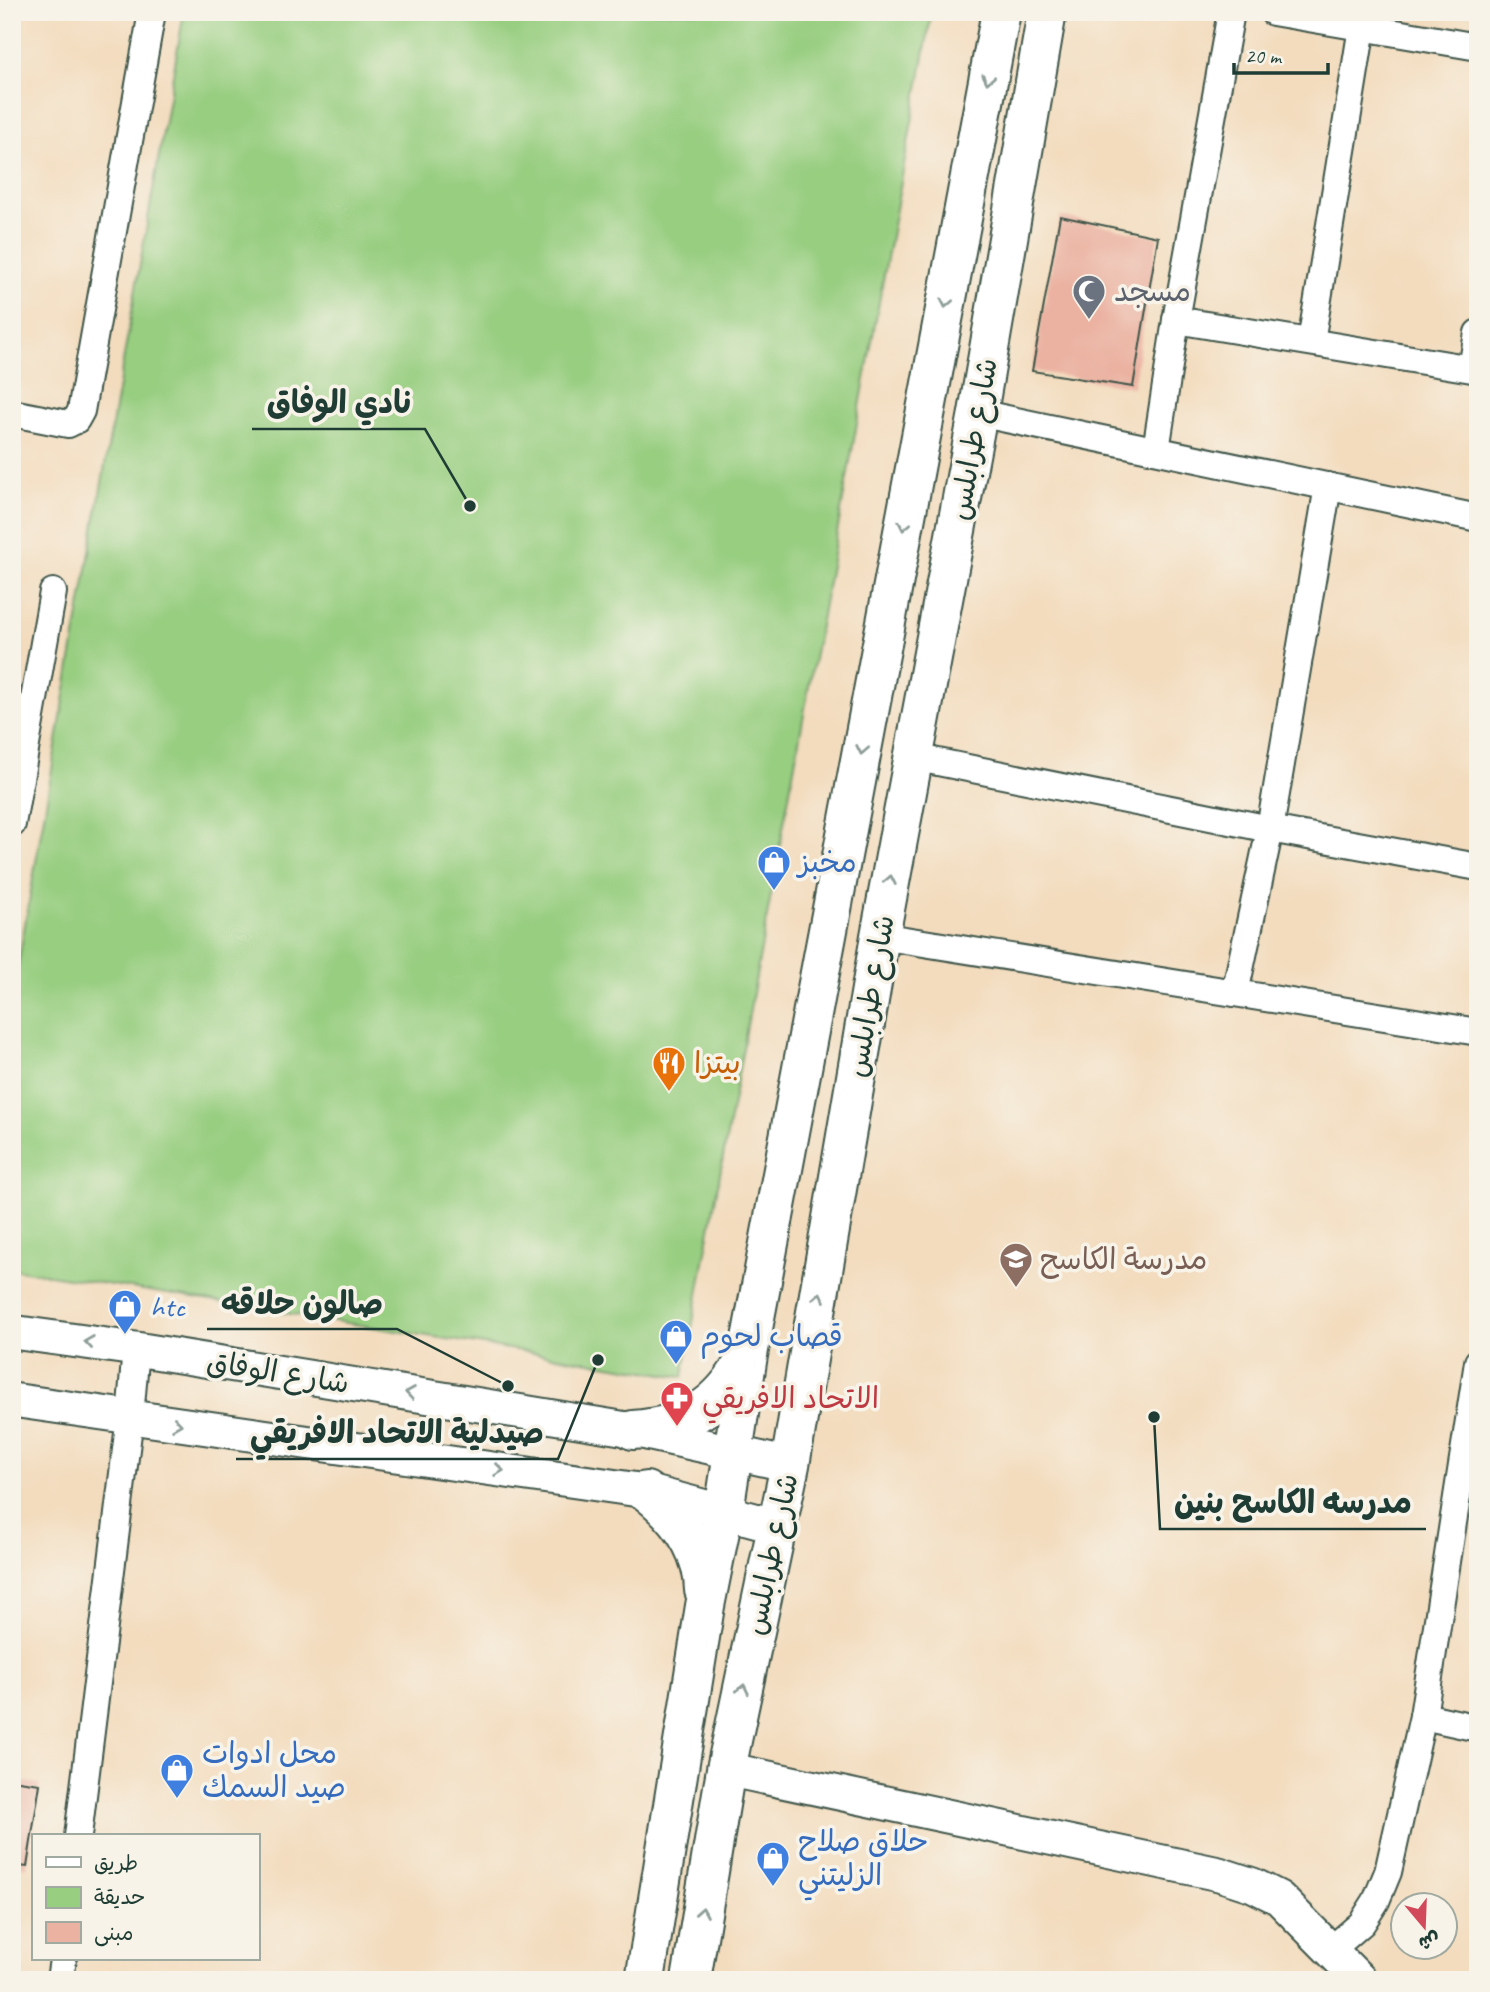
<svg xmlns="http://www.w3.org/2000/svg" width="1490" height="1992" viewBox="0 0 1490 1992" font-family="Caveat,'Playpen Sans Arabic',sans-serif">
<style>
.green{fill:#97ce80;stroke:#5b865a;stroke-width:2}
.building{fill:#ebb2a2}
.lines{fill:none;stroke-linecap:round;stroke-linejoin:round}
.minor-casing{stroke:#3f5549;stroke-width:30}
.tertiary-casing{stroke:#3f5549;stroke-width:37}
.secondary-casing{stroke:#3f5549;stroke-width:42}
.minor{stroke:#fff;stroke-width:26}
.tertiary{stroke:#fff;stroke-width:33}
.secondary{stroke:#fff;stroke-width:38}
.oneway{stroke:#8f9e9a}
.labels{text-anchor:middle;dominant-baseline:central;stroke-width:7;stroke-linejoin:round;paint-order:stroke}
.worship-label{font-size:30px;fill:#5b616d;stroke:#f7f3e8;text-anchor:start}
.street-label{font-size:30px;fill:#1f3d34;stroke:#f7f3e8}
.shop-label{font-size:30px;fill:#366cbe;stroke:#f7f3e8;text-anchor:start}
.food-label{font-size:30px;fill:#c56008;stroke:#f7f3e8;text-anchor:start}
.education-label{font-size:30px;fill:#785e54;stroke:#f7f3e8;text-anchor:start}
.health-label{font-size:30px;fill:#be3a42;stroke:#f7f3e8;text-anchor:start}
.leader{fill:none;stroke:#1f3d34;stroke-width:2.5}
.callout-dot{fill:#1f3d34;stroke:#f7f3e8;stroke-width:2.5}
.callout-label{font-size:32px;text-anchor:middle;font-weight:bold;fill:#1f3d34;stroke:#f7f3e8;stroke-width:7;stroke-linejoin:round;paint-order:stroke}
</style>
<rect width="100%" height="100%" fill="#f7f3e8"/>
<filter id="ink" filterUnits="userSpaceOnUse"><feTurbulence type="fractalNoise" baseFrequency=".0143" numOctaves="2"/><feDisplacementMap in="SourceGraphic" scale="14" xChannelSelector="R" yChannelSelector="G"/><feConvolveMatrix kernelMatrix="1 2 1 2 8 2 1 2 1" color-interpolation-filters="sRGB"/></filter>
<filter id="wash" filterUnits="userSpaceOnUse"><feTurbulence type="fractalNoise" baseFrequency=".00686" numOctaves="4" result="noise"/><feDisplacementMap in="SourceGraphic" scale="28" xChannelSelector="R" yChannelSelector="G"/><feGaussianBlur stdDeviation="1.57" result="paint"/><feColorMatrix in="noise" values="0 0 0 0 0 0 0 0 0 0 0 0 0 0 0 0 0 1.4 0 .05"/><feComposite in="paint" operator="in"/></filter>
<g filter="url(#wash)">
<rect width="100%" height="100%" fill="#f3dcbe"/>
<path class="green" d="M184,12H932L683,1377L12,1269V999Z"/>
<g id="blocks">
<g class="building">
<path d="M1060,216L1158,237L1133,387L1032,371Z"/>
<path d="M12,1780L40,1784L27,1867L12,1865Z"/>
</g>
</g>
</g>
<g filter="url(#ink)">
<use href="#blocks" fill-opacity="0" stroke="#3f5549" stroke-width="2"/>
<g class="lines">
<defs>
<g id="minor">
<path d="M1273,12L1478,47"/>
<path d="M1176,320L1478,370"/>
<path d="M1311,342L1362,27"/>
<path d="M1472,368L1478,333"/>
<path d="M12,413L68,424L76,420L81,411L152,12"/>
<path d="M978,413L1478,518"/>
<path d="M1156,450L1176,320L1231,12"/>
<path d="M913,757L1270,829L1478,867"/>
<path d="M12,824L53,592"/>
<path d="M880,936L1478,1032"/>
<path d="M1235,993L1270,829L1328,486"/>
<path d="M1423,1716L1478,1728"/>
<path d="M78,1836L130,1417L136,1349"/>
<path d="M1332,1949L1362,1923L1376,1901L1388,1872L1423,1716L1478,1362"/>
<path d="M60,1980L63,1959"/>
</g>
<g id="tertiary">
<path d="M12,1332L136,1349L633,1430L790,1465"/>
<path d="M12,1400L646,1491L777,1526"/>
<path d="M726,1769L1219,1874L1253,1885L1279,1898L1360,1980"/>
</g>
<g id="secondary">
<path d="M633,1430C686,1426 720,1407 745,1360"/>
<path d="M646,1491C678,1516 703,1548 704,1590"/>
<path d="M645,1980L705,1606L724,1511L748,1355L1001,12"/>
<path d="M691,1980L726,1769L790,1465L880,936L978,413L1047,12"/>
</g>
</defs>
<use href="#minor" class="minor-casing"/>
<use href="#tertiary" class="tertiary-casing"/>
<use href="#secondary" class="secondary-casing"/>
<use href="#minor" class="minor"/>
<use href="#tertiary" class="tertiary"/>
<use href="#secondary" class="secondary"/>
</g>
<defs><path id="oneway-chevron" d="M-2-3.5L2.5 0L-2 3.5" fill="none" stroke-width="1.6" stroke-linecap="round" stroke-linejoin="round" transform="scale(1.75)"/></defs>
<g class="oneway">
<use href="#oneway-chevron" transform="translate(988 79) rotate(101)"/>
<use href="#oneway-chevron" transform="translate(946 303) rotate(101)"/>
<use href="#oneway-chevron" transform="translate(904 526) rotate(101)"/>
<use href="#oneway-chevron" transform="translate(862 750) rotate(101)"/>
<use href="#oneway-chevron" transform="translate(890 880) rotate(-79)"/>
<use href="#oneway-chevron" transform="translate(819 1297) rotate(-80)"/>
<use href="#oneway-chevron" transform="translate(89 1342) rotate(-172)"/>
<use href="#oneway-chevron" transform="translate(410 1393) rotate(-171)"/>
<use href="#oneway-chevron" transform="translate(177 1424) rotate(8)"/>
<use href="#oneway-chevron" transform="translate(499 1470) rotate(8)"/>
<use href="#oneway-chevron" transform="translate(743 1689) rotate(-78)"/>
<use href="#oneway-chevron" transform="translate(702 1912) rotate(-80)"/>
</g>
</g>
<defs>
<symbol id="mosque-pin" viewBox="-11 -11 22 30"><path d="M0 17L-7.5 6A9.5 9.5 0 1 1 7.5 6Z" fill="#6b7280" stroke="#f7f3e8"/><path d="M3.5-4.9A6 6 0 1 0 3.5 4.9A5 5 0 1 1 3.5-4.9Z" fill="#fff"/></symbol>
<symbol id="shop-pin" viewBox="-11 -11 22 30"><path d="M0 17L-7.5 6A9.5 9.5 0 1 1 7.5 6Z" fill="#3f7fe0" stroke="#f7f3e8"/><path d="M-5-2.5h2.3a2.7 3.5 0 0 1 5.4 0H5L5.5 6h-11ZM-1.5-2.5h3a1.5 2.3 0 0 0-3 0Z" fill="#fff"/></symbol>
<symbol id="restaurant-pin" viewBox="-11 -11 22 30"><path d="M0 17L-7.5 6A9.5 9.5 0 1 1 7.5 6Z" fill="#e8710a" stroke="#f7f3e8"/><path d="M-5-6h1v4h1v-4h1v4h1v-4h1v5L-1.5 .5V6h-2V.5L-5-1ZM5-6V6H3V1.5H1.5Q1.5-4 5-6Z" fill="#fff"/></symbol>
<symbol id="school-pin" viewBox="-11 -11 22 30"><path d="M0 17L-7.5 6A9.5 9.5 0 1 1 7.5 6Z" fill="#8d6e63" stroke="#f7f3e8"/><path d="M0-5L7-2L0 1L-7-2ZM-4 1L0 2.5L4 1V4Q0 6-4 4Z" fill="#fff"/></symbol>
<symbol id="pharmacy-pin" viewBox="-11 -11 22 30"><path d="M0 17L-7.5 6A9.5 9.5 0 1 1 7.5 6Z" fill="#e0444e" stroke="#f7f3e8"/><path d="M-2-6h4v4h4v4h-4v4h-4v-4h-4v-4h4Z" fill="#fff"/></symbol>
</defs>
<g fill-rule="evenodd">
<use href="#mosque-pin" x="1070" y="272" width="38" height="52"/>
<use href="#shop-pin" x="755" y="843" width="38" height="52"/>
<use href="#restaurant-pin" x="650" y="1044" width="38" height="52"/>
<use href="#school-pin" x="997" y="1240" width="38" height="52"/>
<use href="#shop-pin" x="106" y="1287" width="38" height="52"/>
<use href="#shop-pin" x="657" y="1317" width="38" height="52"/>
<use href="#pharmacy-pin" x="658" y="1379" width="38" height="52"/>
<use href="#shop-pin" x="158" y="1751" width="38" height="52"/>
<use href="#shop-pin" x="754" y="1839" width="38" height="52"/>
</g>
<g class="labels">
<g class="worship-label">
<text x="1114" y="291">مسجد</text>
</g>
<g class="street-label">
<text transform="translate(973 439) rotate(-80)">شارع طرابلس</text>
<text transform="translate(870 996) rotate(-80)">شارع طرابلس</text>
<text transform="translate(278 1372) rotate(9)">شارع الوفاق</text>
<text transform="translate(771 1554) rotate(-78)">شارع طرابلس</text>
</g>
<g class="shop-label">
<text x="798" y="862">مخبز</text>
<text x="150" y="1306">htc</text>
<text x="700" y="1336">قصاب لحوم</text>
<text x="202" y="1753">محل ادوات<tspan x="202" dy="34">صيد السمك</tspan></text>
<text x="798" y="1841">حلاق صلاح<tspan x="798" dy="34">الزليتني</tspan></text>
</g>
<g class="food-label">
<text x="694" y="1063">بيتزا</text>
</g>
<g class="education-label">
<text x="1040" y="1259">مدرسة الكاسح</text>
</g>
<g class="health-label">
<text x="702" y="1398">الاتحاد الافريقي</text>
</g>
</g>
<path class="leader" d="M470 506L425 429H252M508 1386L397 1329H207M598 1360L558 1459H236M1154 1417L1160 1529H1426"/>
<g class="callout-dot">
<circle cx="470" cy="506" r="7"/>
<circle cx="508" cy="1386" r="7"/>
<circle cx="598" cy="1360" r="7"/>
<circle cx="1154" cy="1417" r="7"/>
</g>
<g class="callout-label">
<text x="339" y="413">نادي الوفاق</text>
<text x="302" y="1314">صالون حلاقه</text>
<text x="397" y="1443">صيدلية الاتحاد الافريقي</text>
<text x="1293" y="1513">مدرسه الكاسح بنين</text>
</g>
<rect width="1490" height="1992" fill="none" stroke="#f7f3e8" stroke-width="42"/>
<rect x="32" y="1834" width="228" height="126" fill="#f7f3e8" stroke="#a1aaa0" stroke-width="2"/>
<rect x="46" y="1857" width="35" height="10" fill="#ffffff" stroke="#a1aaa0" stroke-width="2"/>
<text x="94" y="1870" font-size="21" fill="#1f3d34">طريق</text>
<rect x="46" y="1887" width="35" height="21" fill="#97ce80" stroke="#a1aaa0" stroke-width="2"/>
<text x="94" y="1904" font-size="21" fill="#1f3d34">حديقة</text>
<rect x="46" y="1922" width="35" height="21" fill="#ebb2a2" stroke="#a1aaa0" stroke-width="2"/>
<text x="94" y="1940" font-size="21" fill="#1f3d34">مبنى</text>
<g transform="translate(1424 1926) rotate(161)"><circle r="33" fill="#f7f3e8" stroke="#a1aaa0" stroke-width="2"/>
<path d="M0-5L12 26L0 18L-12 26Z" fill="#d1495b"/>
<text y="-10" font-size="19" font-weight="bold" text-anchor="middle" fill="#1f3d34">ش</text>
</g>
<path d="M1234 63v10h94v-10" fill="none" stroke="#1f3d34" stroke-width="3.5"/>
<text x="1245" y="63" font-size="21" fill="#1f3d34" stroke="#f7f3e8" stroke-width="5" paint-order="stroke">20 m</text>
</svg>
